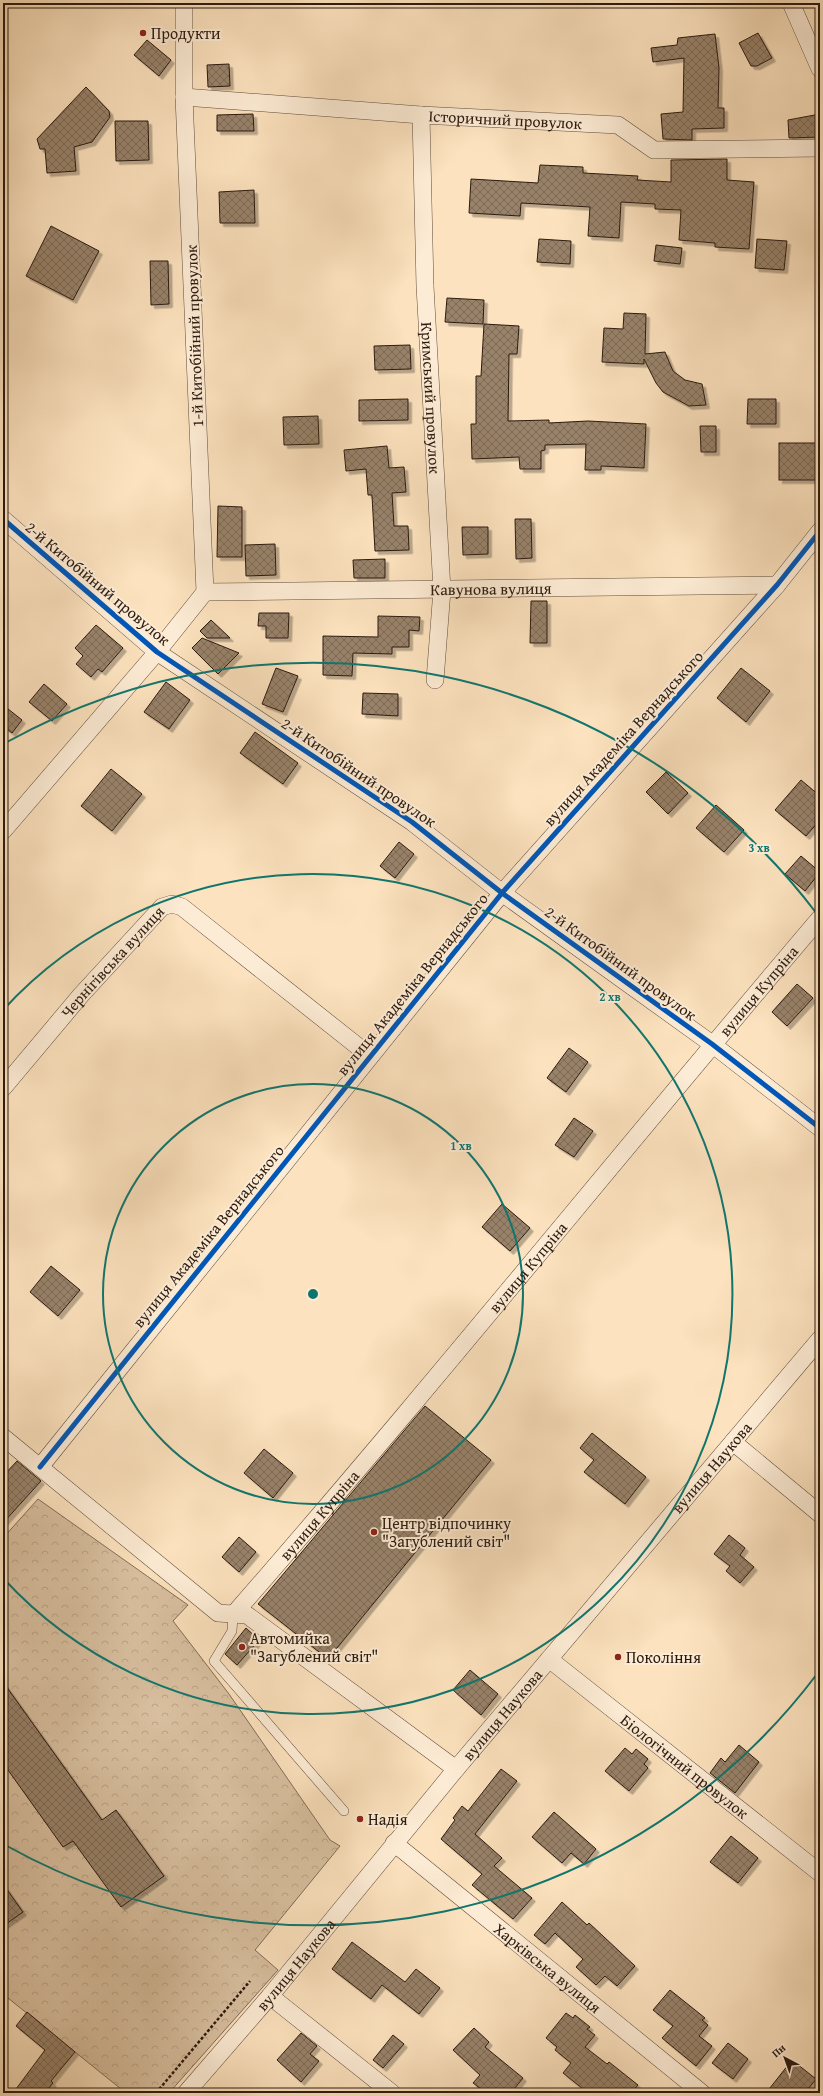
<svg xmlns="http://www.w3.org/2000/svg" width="823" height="2096" viewBox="0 0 823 2096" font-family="'Gentium Book Plus',serif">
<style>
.park{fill:url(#park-crowns);stroke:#826d58}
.building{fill:url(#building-cross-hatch);stroke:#2c1a0f;filter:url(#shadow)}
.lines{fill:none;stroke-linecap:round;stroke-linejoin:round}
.lane-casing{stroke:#604c3b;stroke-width:10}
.street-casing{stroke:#604c3b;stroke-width:18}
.path{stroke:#2c1a0f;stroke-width:2.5;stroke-dasharray:3 2;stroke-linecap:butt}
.lane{stroke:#fdecd5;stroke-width:9}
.street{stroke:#fdecd5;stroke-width:17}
.cycleway-casing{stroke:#fdecd5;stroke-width:8}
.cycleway{stroke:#0057b8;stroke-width:5}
.ring{fill:none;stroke:#0f766e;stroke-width:2}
.poi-dot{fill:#8f2418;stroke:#fdecd5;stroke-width:1.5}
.labels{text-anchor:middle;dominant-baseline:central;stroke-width:4;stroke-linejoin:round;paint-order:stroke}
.poi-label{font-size:16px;fill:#2c1a0f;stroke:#fdecd5;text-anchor:start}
.street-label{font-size:16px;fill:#2c1a0f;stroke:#fdecd5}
.centre{fill:#0f766e;stroke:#fdecd5;stroke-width:2}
.ring-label{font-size:12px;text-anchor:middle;font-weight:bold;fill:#0f766e;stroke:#fdecd5;stroke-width:4;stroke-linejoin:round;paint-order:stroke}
</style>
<defs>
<pattern id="park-crowns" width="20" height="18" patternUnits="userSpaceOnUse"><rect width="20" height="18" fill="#d9c0a0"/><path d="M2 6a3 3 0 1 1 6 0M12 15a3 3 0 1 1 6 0" fill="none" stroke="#baa489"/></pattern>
<pattern id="building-cross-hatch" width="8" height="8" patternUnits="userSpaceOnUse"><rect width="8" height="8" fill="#98826a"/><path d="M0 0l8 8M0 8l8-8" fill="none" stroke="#7c6a56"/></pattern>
<filter id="shadow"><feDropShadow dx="3.5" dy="3.5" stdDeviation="0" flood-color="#0004"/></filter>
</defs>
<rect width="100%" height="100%" fill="#fce2be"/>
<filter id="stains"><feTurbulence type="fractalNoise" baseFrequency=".005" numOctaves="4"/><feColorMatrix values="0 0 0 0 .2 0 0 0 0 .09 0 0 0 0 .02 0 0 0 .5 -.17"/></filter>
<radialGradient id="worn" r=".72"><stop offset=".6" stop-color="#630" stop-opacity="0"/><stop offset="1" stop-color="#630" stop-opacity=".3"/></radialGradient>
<path class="park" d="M38,1499L188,1605L173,1621L229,1694L330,1840L340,1846L255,1950L278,1970L169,2093H126L3,1994V1538Z"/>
<g class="building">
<path d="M758,33L772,58L757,66H751L739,43Z"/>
<path d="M715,34L719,68L718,108H724V128L692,129V140L663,139L661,114L683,112L684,58L653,62L651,48L677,45L678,38Z"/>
<path d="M147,40L171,60L159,76L134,55Z"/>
<path d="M229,64L230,86L208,87L207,65Z"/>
<path d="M86,87L109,111L110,117L92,142L74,147L76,171L47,173L45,149H40L37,139Z"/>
<path d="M253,114L254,131H217V115Z"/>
<path d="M820,114V137L789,138L788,120Z"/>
<path d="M115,121H148L149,160L116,161Z"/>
<path d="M727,159V180L754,182L749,249L715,247V243L679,240L681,210L655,209V204L621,202L619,238L588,236L590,207L521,203L520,216L469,213L471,179L538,183L540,165L583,167V173L638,176L637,180L671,182V160Z"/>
<path d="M254,190L255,223H220L219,192Z"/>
<path d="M51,226L99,251L73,300L26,276Z"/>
<path d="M539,239L571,241L570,264L537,262Z"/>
<path d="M757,239L787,241L784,270L755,268Z"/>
<path d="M656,245L682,248L680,264L654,261Z"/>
<path d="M150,261H168L169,304L151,305Z"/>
<path d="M447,298L484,300L483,324L445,322Z"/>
<path d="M624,313L646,314L645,354L665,352L673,371L685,380L702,384L706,405L689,406L663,392L656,383L644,359V364L602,362L604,328L623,329Z"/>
<path d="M484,324L519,326L517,354H509L508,421L549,420V423L588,421L646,424L644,468L601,466V470H585L586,444L545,445V450L541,451V469H520L519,457L472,459L471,424H476V376H481Z"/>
<path d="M410,345L411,369L375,370L374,346Z"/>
<path d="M408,399V420L359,421V400Z"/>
<path d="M748,399H776V424H747Z"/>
<path d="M318,416L319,444L284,445L283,417Z"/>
<path d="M700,426H716V452H701Z"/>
<rect x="779" y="443" width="41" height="37"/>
<path d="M387,446L389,468L404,467L406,492L392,493L394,526H408L409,550L375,551L372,495H368L366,469L346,471L344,450Z"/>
<path d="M218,506L242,507V557H217Z"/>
<path d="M515,519H531L532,558L516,559Z"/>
<path d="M462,527H488V554L463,555Z"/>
<path d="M275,544L276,575L246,576L245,545Z"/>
<path d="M385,559V578H354L353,560Z"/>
<path d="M531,601H547V643H530Z"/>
<path d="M259,613H289L288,638H266V626H258Z"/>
<path d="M378,616L420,617L419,631L409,630V647H392V654L353,653L352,676L323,675V636L378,637Z"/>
<path d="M211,620L230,638H207L200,631Z"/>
<path d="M96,625L123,648L102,672L98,669L91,677L76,664L83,656L75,648Z"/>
<path d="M202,638L239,653L218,674L192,648Z"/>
<path d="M276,668L298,676L283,712L262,704Z"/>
<path d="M741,668L770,691L746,722L717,698Z"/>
<path d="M166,682L190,700L169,729L144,712Z"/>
<path d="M44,684L67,704L52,721L29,702Z"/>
<path d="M363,693L398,694V716L362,714Z"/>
<path d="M3,705L22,720L12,733L3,726Z"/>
<path d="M255,732L298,763L283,784L240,753Z"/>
<path d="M111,769L142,794L112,831L81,806Z"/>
<path d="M666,772L688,793L668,814L646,792Z"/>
<path d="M801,780L820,796V820L806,836L775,810Z"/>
<path d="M716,805L744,830L724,852L696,828Z"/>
<path d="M399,842L414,854L395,878L380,866Z"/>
<path d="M801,856L820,872L805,891L785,874Z"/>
<path d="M797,984L813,998L787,1026L772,1012Z"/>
<path d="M569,1048L588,1062L566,1092L547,1078Z"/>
<path d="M574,1118L593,1131L574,1157L555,1145Z"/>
<path d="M502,1204L530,1228L510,1251L482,1227Z"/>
<path d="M51,1266L80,1290L58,1316L30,1292Z"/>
<path d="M425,1406L491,1460L328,1659L258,1604Z"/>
<path d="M592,1433L646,1477L625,1504L584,1472L594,1460L580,1448Z"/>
<path d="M264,1449L293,1473L273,1498L244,1473Z"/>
<path d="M17,1461L41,1481L3,1523V1476Z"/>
<path d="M729,1535L745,1548L740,1555L754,1567L740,1583L726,1571L730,1566L714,1554Z"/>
<path d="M239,1537L256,1552L239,1572L222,1557Z"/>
<path d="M246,1628L259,1640L237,1665L225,1654Z"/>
<path d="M470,1670L498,1694L481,1715L453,1690Z"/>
<path d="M3,1682L102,1820L116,1810L164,1876L121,1907L73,1841L63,1847L3,1763Z"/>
<path d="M739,1745L759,1762L735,1793L710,1773L721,1758L725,1762Z"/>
<path d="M625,1748L632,1754L636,1749L648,1759L644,1764L648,1768L629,1791L605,1771Z"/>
<path d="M501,1769L517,1781L475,1834L502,1858L494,1866L532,1898L513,1919L472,1885L482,1874L441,1839L455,1820L453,1818L462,1806L468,1811Z"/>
<path d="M554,1812L596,1849L584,1864L571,1853L562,1863L532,1837Z"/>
<path d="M731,1836L758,1858L738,1883L710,1862Z"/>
<path d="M3,1884L23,1912L3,1926Z"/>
<path d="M562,1902L587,1925L589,1923L635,1966L617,1986L605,1976L596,1985L576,1967L583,1959L555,1933L545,1944L534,1935Z"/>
<path d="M352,1942L405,1982L416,1969L440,1988L419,2014L382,1985L371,1999L332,1969Z"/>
<path d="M670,1990L705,2018L702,2020L708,2025L699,2036L712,2046L696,2066L662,2038L673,2026L653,2010Z"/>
<path d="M27,2012L75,2052L51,2081L53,2083L45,2093H13L45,2050L16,2026Z"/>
<path d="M566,2013L573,2018L575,2015L590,2027L587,2029L595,2035L585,2047L607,2064L609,2062L638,2085L631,2093H588L563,2073L571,2063L555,2050L557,2047L546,2038Z"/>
<path d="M474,2028L489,2042L485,2047L523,2078L511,2093H486L473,2083L480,2075L453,2050Z"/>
<path d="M301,2033L317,2046L310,2054L319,2061L301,2082L277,2060Z"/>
<path d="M393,2035L404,2044L383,2068L373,2060Z"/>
<path d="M728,2043L748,2059L733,2079L712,2063Z"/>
<path d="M792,2060L816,2079L805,2093H766Z"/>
</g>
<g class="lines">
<defs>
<path id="lane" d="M233,1615L232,1631L214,1661L344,1811"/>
<g id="street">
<path d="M791,3L820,69"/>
<path id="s1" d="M184,97L421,115L618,125L654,150L820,148"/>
<path id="s2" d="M421,115L425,286L442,590L435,680"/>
<path d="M3,519L157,652L412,822L502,893L712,1044L820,1128"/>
<path id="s3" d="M205,592L777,585"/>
<path d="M3,831L157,652L205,592L184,97V3"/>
<path id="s4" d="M3,1088L81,995L162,907L172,904L182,907L370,1056"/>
<path d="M3,1437L218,1613L247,1615L456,1769"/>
<path d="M733,1442L820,1514"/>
<path d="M40,1467L502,893L777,585L820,531"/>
<path id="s5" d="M233,1615C433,1386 623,1149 820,918"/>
<path id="s6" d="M549,1659L820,1873"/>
<path id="s7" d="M394,1843L702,2093"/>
<path d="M270,1996L392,2093"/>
<path id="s8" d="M186,2093L270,1996L456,1769L820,1339"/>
</g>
</defs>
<use href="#lane" class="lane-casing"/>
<use href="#street" class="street-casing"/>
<path class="path" d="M156,2093L250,1981"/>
<use href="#lane" class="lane"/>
<use href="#street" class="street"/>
<defs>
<g id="cycleway">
<path d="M3,519L157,652L412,822L502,893L712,1044L820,1128"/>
<path d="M40,1467L502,893L777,585L820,531"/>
</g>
</defs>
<use href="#cycleway" class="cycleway-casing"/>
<use href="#cycleway" class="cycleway"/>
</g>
<g class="ring">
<circle cx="313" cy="1294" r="210"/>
<path d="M3 1010A420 420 0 1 1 3 1578"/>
<path d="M817 1674A631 631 0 0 1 7 1846M7 742A631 631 0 0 1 817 914"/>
</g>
<g class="poi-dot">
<circle cx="143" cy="33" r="4"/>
<circle cx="374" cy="1532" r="4"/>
<circle cx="242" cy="1647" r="4"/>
<circle cx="618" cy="1657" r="4"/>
<circle cx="360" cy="1819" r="4"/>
</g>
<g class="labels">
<g class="poi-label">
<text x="151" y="33">Продукти</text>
<text x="382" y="1523">Центр відпочинку<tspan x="382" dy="18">"Загублений світ"</tspan></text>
<text x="250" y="1638">Автомийка<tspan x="250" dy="18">"Загублений світ"</tspan></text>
<text x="626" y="1657">Покоління</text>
<text x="368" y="1819">Надія</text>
</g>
<g class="street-label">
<text stroke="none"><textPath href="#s1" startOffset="322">Історичний провулок</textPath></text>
<text transform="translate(194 336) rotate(-92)">1-й Китобійний провулок</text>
<text stroke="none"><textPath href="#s2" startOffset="283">Кримський провулок</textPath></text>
<text transform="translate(98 583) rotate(40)">2-й Китобійний провулок</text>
<text stroke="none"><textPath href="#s3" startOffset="286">Кавунова вулиця</textPath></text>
<text transform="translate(623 738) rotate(-48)">вулиця Академіка Вернадського</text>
<text transform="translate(359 772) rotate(34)">2-й Китобійний провулок</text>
<text stroke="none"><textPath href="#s4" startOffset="167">Чернігівська вулиця</textPath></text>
<text transform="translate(621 963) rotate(36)">2-й Китобійний провулок</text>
<text transform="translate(412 984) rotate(-51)">вулиця Академіка Вернадського</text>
<text stroke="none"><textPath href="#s5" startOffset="816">вулиця Купріна</textPath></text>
<text transform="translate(208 1236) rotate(-51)">вулиця Академіка Вернадського</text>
<text stroke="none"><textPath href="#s5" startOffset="456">вулиця Купріна</textPath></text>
<text stroke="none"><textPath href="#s8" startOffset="817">вулиця Наукова</textPath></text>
<text stroke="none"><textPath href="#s5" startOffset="132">вулиця Купріна</textPath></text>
<text stroke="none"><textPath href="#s8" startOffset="493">вулиця Наукова</textPath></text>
<text stroke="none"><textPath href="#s6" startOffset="173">Біологічний провулок</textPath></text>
<text stroke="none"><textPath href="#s8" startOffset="169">вулиця Наукова</textPath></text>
<text stroke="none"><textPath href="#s7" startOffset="198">Харківська вулиця</textPath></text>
</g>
</g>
<circle cx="313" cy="1294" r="6" class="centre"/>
<g class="ring-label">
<text x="759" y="852">3 хв</text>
<text x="610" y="1001">2 хв</text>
<text x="461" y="1150">1 хв</text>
</g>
<rect width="823" height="2096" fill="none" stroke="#fce2be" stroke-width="16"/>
<rect x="4" y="4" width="815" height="2088" fill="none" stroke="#2c1a0f" stroke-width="2"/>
<rect x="8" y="8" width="807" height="2080" fill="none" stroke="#2c1a0f"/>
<g transform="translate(785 2058) rotate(319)" stroke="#fdecd5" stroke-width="3" paint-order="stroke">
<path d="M0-3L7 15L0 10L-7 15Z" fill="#2c1a0f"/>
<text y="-6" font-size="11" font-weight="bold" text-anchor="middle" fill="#2c1a0f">Пн</text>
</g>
<rect width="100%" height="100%" filter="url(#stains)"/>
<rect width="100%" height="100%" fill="url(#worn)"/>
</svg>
